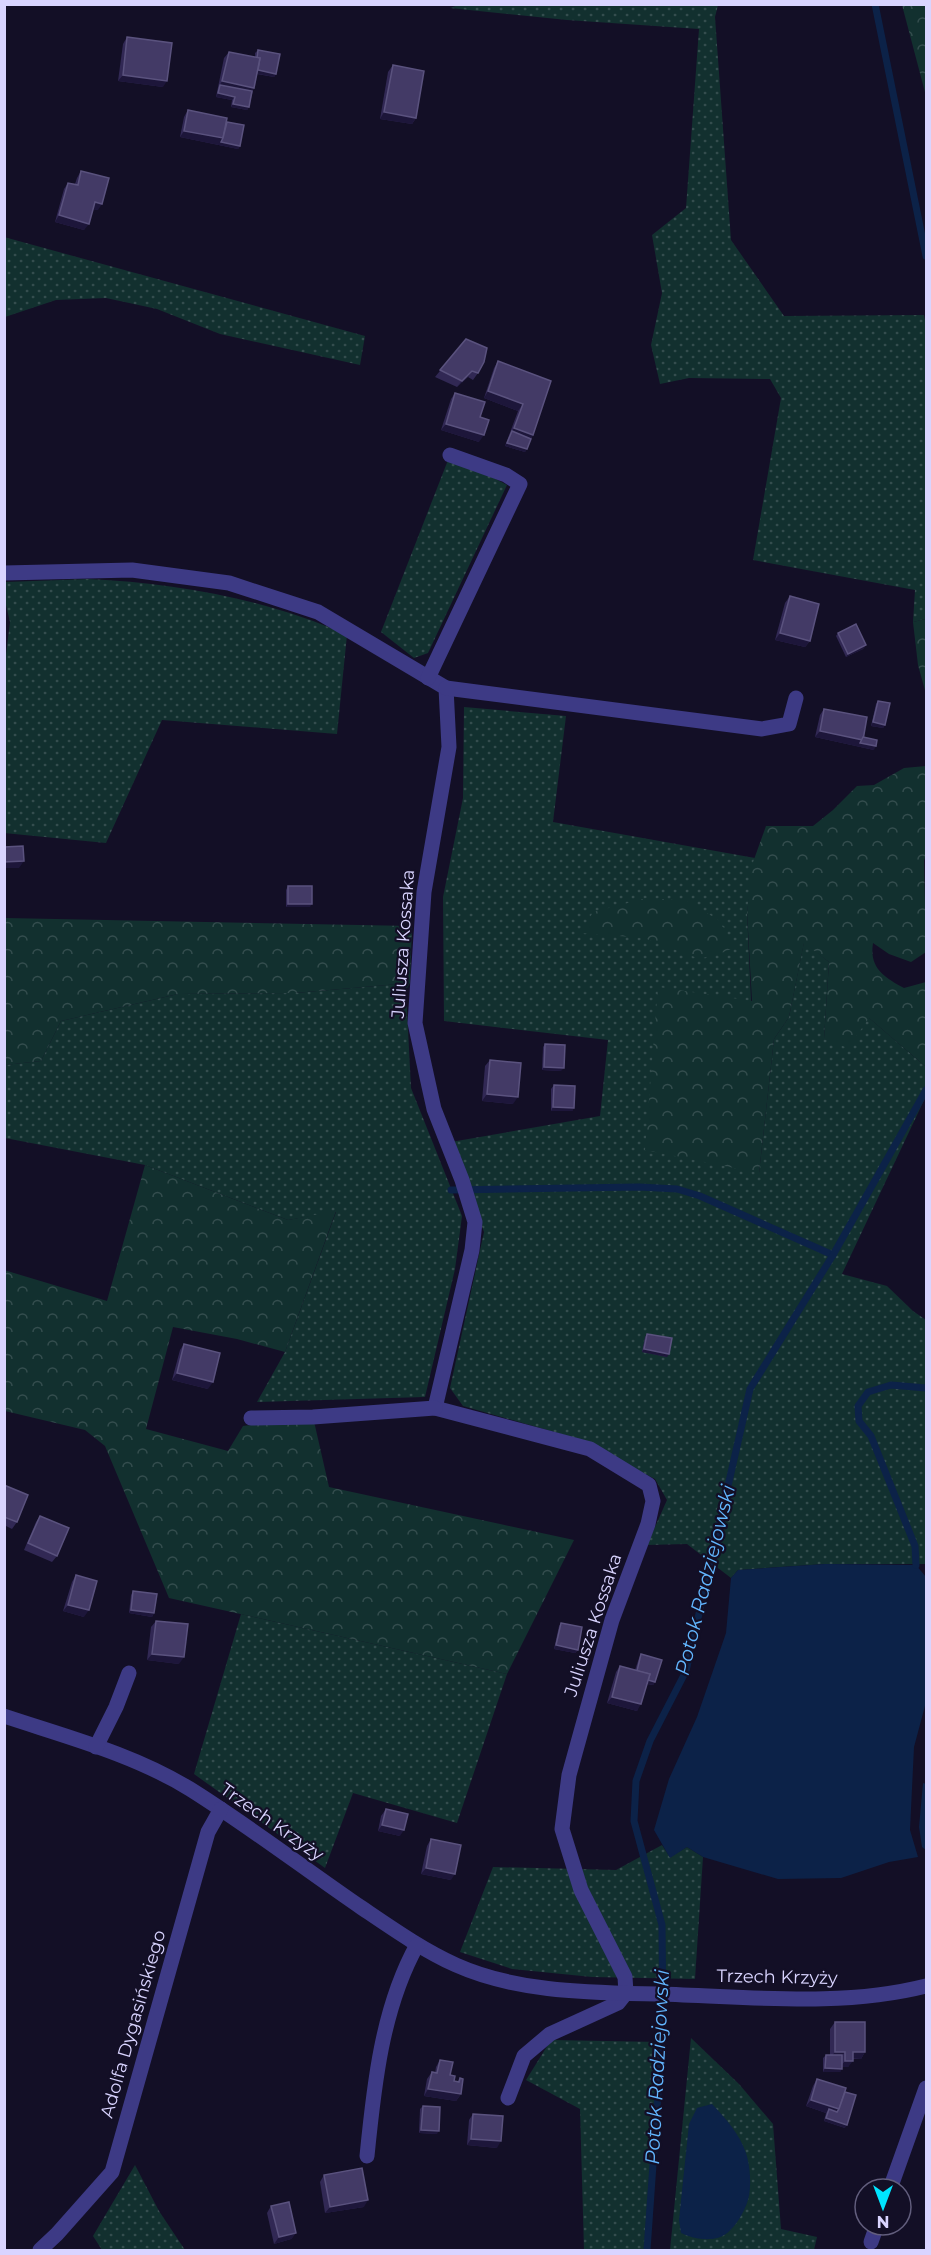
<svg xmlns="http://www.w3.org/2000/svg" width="931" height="2255" viewBox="0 0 931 2255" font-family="Montserrat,sans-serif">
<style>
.grass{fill:url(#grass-dots)}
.forest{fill:url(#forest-crowns)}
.water{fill:#0c2248}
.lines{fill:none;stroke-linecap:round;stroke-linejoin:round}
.stream{stroke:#0c2248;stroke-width:7}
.minor{stroke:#3d3a85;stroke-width:15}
.wall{fill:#312854}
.shaded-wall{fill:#1d163a}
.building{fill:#433a66;stroke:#5a527e;stroke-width:1.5}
.labels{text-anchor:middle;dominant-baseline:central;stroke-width:4.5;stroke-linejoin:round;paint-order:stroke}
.street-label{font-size:18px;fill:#d9d4ff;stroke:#130f26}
.water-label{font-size:20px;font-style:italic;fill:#62b6ff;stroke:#130f26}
</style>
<defs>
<pattern id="grass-dots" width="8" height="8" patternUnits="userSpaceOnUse" patternTransform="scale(1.5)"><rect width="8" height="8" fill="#12302f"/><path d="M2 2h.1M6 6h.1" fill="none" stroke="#344d4e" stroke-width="1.8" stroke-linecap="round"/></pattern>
<pattern id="forest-crowns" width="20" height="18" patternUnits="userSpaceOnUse" patternTransform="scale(1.5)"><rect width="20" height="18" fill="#12302f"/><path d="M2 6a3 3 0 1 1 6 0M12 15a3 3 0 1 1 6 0" fill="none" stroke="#344d4e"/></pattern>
</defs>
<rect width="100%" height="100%" fill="#130f26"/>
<g class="grass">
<path d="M461,4L718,5L715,17L731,240L784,316L924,315L926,325V619L913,622L915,590L753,560L781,398L770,379L689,378L660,384L651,345L662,293L652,235L686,208L699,29L567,20L450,8Z"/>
<path d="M4,237L365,336L360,365L220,334L157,309L106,298L56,300L5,317Z"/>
<path d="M450,455L507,485L428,653L414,658L381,632Z"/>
<path d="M89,579C174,583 268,599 347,635L337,734L162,720L106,843L4,833V671L10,622L5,601V582Z"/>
<path d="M464,707L566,716L553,822L755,858L747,912L759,1173L774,1039L789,1017L804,942L829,962L824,1039L868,1017L926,1067V1096L842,1274L887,1286L913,1311L926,1320V1564H825L738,1570L731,1578L687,1544L647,1545L667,1500L655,1479L568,1436L463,1406L450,1388L484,1232L451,1142L600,1116L608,1040L444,1021L443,897L463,798Z"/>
<path d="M410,983L406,990L411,1088L462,1216L455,1269L425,1397L257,1402L285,1352L336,1212L288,1220L145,1165L5,1138L4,1065L41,1061L61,1021L178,994L295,993Z"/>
<path d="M241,1614L507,1674L457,1823L353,1793L325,1868L194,1774Z"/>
<path d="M662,1845L670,1857L687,1847L703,1857L695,1979L592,1977L512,1969L460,1952L493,1867L616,1870Z"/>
<path d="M691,2038L739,2084L773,2124L781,2229L817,2237L814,2250H670Z"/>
<path d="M551,2040L661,2042L645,2250H584L580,2109L526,2080Z"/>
<path d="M135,2165L159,2211L185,2250H102L93,2236Z"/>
</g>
<g class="forest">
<path d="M902,5H926V96Z"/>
<path d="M926,619V694L918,665L913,622Z"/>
<path d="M926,766V863L924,858L926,952L911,962L889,954L873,943C869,968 884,977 904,988L926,982V1067L869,1018L848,1048L824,1039L829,962L804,943L789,1017L774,1039L759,1173L645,1150L658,987L752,1001L747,912L752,865L766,826H813L833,810L857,786L874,785L904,768Z"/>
<path d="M647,898L687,901L720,921L735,948L700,959L644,938L581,933L593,912Z"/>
<path d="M5,918L412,926L410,983L295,993L178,994L61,1021L41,1061L5,1065Z"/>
<path d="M145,1165L288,1220L336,1211L285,1352L237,1339L173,1327L146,1429L228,1451L243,1426L313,1417L329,1487L574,1540L507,1674L169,1598L105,1446L85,1430L5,1411L4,1270L107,1301Z"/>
</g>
<g class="water">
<path d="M825,1564L916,1565L926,1577V1702L914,1747L910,1830L918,1857L889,1862L841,1878L778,1879L703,1857L687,1847L670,1858L654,1830L669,1779L697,1717L726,1633L731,1578L738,1570Z"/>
<path d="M923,1783L926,1784V1850L922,1847L919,1827Z"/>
<path d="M712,2104C726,2119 739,2133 746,2153C750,2165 752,2187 748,2200C744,2213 732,2235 717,2238C706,2241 691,2238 681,2233L679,2220L689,2124L697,2108Z"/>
</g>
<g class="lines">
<g class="stream">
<path d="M875,4L926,256"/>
<path d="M451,1190L639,1187L677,1189L700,1196L833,1255"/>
<path d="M916,1565L915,1546L871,1436L859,1421L858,1406L868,1392L891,1385L926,1388"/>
<path d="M647,2250L663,2023L662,1925L634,1821L636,1781L650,1741L686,1671L750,1389L833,1255L926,1090"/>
</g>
<g class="minor">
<path d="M4,573L132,570L229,583L318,612L446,688L449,747L424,892L415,1023L434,1109L462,1180L475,1222L472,1250L435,1408L590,1449L649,1485L653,1501L648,1524L612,1620L569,1775L562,1829L581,1890L625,1977L626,1993L618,2003L550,2034L524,2056L508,2098"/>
<path d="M428,678L520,484L506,475L450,455"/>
<path d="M446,688L762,729L789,724L796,698"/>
<path d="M251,1418L313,1417L435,1408"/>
<path d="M4,1716C67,1737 133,1754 190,1789C249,1826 305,1869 362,1908C393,1929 423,1950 456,1965C525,1996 609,1992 683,1995C764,1998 847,2006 926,1986"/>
<path d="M96,1747L116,1707L129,1673"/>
<path d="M367,2156C374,2085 382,2008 417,1945"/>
<path d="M890,2189L926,2088"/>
<path d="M871,2242L877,2225"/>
<path d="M40,2250L57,2234L112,2172L208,1832L221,1809"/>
</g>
</g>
<g class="wall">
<path d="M127,37L163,87L118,81L123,44Z"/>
<path d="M258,50L276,74L274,77L257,74L249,107L247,110L231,107L232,100L216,97L224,58L229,52L255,57V53Z"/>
<path d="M393,65L416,118L412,124L380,119L388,72Z"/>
<path d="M188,110L227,122L240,146L238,149L180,137L184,117Z"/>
<path d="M81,171L98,210L93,209L84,230L55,222L64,189L68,183L75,184L77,178Z"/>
<path d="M466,339L478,373L473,380L468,377L457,387L435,377Z"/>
<path d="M498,361L551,381L533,435L525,452L505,446L518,411L484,398L494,368Z"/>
<path d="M455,393L480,417L479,442L441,430L451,399Z"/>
<path d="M790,596L810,641L805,647L775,640L785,603Z"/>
<path d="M838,633L866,645L863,649L846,657L836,636Z"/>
<path d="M878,701L885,725L883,728L871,726L876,704Z"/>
<path d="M824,709L863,737L874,750L815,737L820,715Z"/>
<path d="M288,886L310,907H286V890Z"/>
<path d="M545,1044L561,1071L542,1070L543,1047Z"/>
<path d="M490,1060L513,1104L482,1101L485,1066Z"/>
<path d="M554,1085L574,1108L572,1111H551V1089Z"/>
<path d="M647,1334L667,1357L642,1352L645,1337Z"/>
<path d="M184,1344L208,1389L172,1380L180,1350Z"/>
<path d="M4,1485L17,1522L12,1529L4,1525Z"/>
<path d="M40,1516L57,1556L52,1562L24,1550L36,1522Z"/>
<path d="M76,1575L84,1617L63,1611L72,1582Z"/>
<path d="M133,1591L154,1613L152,1617L129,1613L131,1595Z"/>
<path d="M156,1621L179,1664L147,1660L151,1627Z"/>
<path d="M561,1623L578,1650L575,1653L554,1649L559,1626Z"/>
<path d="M641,1654L655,1682L653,1685L647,1684L637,1711L607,1703L616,1672L620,1666L635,1670L639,1658Z"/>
<path d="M386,1809L400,1836L378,1831L381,1816Z"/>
<path d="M431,1839L451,1880L421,1874L427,1846Z"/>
<path d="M835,2022L865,2052L861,2059H853L848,2067H842L840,2072H823V2058L826,2055H830V2029Z"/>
<path d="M440,2060L454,2081H458L460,2078L461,2094L456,2101L424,2096L427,2079L432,2072L435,2073L436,2067Z"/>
<path d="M817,2079L845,2092V2128L824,2121L826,2113L806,2106L813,2086Z"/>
<path d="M423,2106L437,2134L419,2133L420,2109Z"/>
<path d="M473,2114L497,2148L467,2145L469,2120Z"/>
<path d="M324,2175L364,2207L325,2213L320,2182Z"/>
<path d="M271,2206L296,2233L291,2239L274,2244L267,2213Z"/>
</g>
<g class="shaded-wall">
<path d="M256,70L276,74L274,77L254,73Z"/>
<path d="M123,75L167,81L163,87L118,81Z"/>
<path d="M222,81L254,88L250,95L220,85Z"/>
<path d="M218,93L235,97L232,100L216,97Z"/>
<path d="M233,104L249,107L247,110L231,107Z"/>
<path d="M384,112L416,118L412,124L380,119Z"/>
<path d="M184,131L223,138L240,146L238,149L180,137Z"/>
<path d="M95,202L102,204L98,210L90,209Z"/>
<path d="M59,215L89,224L84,230L55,222Z"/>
<path d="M472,371L468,377L457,387L462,381Z"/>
<path d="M488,391L523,404L518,411L484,398Z"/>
<path d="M446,424L484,435L479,442L441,430Z"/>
<path d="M514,428L533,435L529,442L512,431Z"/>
<path d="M507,443L527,449L525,452L505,446Z"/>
<path d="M780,633L810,641L805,647L775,640Z"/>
<path d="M866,645L863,649L846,657L848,654Z"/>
<path d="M873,722L885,725L883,728L871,726Z"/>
<path d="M820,731L863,740L876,746L874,750L815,737Z"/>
<path d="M24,861L19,868H4V862Z"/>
<path d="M288,904H312L310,907H286Z"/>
<path d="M544,1067L564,1068L561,1071L542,1070Z"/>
<path d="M487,1094L518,1097L513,1104L482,1101Z"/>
<path d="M553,1107L574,1108L572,1111H551Z"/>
<path d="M644,1349L669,1354L667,1357L642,1352Z"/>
<path d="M177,1373L213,1382L208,1389L172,1380Z"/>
<path d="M68,1605L89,1610L84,1617L63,1611Z"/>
<path d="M131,1610L154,1613L152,1617L129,1613Z"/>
<path d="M556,1645L578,1650L575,1653L554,1649Z"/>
<path d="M152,1654L184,1657L179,1664L147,1660Z"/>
<path d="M647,1680L655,1682L653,1685L645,1683Z"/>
<path d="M612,1697L641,1704L637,1711L607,1703Z"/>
<path d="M382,1825L404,1830L400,1836L378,1831Z"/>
<path d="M426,1868L455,1874L451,1880L421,1874Z"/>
<path d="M835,2052H845L840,2058H830Z"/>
<path d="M853,2052H865L861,2059L848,2058Z"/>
<path d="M845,2061H853L848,2067H840Z"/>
<path d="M825,2068L842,2069L840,2072H823Z"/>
<path d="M428,2089L461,2094L456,2101L424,2096Z"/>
<path d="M811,2100L839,2109L835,2115L829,2109L826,2113L806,2106Z"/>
<path d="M826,2118L847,2125L845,2128L824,2121Z"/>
<path d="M421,2130L439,2131L437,2134L419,2133Z"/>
<path d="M471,2139L501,2141L497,2148L467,2145Z"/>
<path d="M368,2200L364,2207L325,2213L330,2207Z"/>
<path d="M296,2233L291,2239L274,2244L279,2237Z"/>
</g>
<g class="building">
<path d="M127,37L172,43L167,81L123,75Z"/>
<path d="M258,50L280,54L276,74L258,70L260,58H257Z"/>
<path d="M229,52L260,58L254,88L222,81Z"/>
<path d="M393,65L424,71L416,118L384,112Z"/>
<path d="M220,85L252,91L249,107L233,104L235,97L218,93Z"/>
<path d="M188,110L227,118L223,138L184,131Z"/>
<path d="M227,122L244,125L240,146L221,142L223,138Z"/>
<path d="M81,171L109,178L102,204L95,202L89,224L59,215L68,183L78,185Z"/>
<path d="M466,339L487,348L484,362L478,373L472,371L462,381L440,370Z"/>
<path d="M498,361L551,381L533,435L514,428L523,404L488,391Z"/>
<path d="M455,393L485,402L480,417L489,420L484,435L446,424Z"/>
<path d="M512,431L531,439L527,449L507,443Z"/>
<path d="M790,596L819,604L810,641L780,633Z"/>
<path d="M856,624L866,645L848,654L838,633Z"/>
<path d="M878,701L890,703L885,725L873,722Z"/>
<path d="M824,709L867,717L863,740L820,731Z"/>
<path d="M863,737L877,740L876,746L860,743Z"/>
<path d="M23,846L24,861L4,862V847Z"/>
<rect x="288" y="886" width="24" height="18"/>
<path d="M545,1044L565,1045L564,1068L544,1067Z"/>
<path d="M490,1060L521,1063L518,1097L487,1094Z"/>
<path d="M554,1085L575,1086L574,1108L553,1107Z"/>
<path d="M647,1334L672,1338L669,1354L644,1349Z"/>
<path d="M184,1344L220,1353L213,1382L177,1373Z"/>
<path d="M4,1485L28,1495L17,1522L4,1517Z"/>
<path d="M40,1516L69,1528L57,1556L28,1543Z"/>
<path d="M76,1575L97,1581L89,1610L68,1605Z"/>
<path d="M133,1591L157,1594L154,1613L131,1610Z"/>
<path d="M156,1621L188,1624L184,1657L152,1654Z"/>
<path d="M561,1623L582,1627L578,1650L556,1645Z"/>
<path d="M641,1654L662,1660L655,1682L648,1680L650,1674L637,1671Z"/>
<path d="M620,1666L650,1674L641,1704L612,1697Z"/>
<path d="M386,1809L408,1814L404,1830L382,1825Z"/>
<path d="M431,1839L461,1845L455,1874L426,1868Z"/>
<path d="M835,2022H865V2052H853V2061H845V2052H835Z"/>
<path d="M826,2055H842V2069L825,2068Z"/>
<path d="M440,2060L453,2062L450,2075L455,2076L454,2081L459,2082L460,2078L463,2079L461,2094L428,2089L432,2072L437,2073Z"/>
<path d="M817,2079L846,2088L839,2109L811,2100Z"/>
<path d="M845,2092L856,2095L847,2125L826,2118L829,2109L837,2112L839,2109Z"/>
<path d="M423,2106L440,2107L439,2131L421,2130Z"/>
<path d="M473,2114L503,2116L501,2141L471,2139Z"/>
<path d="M362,2168L368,2200L330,2207L324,2175Z"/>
<path d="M289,2202L296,2233L279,2237L271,2206Z"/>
</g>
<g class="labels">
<g class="street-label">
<text transform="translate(403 944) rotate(-86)">Juliusza Kossaka</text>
<text transform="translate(593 1625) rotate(-72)">Juliusza Kossaka</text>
<text transform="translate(272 1822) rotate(35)">Trzech Krzyży</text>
<text transform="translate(777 1977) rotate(1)">Trzech Krzyży</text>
<text transform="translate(133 2024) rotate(-74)">Adolfa Dygasińskiego</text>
</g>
<g class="water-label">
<text transform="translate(705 1580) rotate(-76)">Potok Radziejowski</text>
<text transform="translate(657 2067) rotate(-87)">Potok Radziejowski</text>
</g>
</g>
<rect width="931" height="2255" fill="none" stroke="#d9d4ff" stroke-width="12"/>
<g transform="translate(883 2207) rotate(180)"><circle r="28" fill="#130f26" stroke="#625e7d" stroke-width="1.5"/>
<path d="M0-4.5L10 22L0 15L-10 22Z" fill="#00e5ff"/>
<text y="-9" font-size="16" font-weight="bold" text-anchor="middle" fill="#d9d4ff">N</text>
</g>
</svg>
